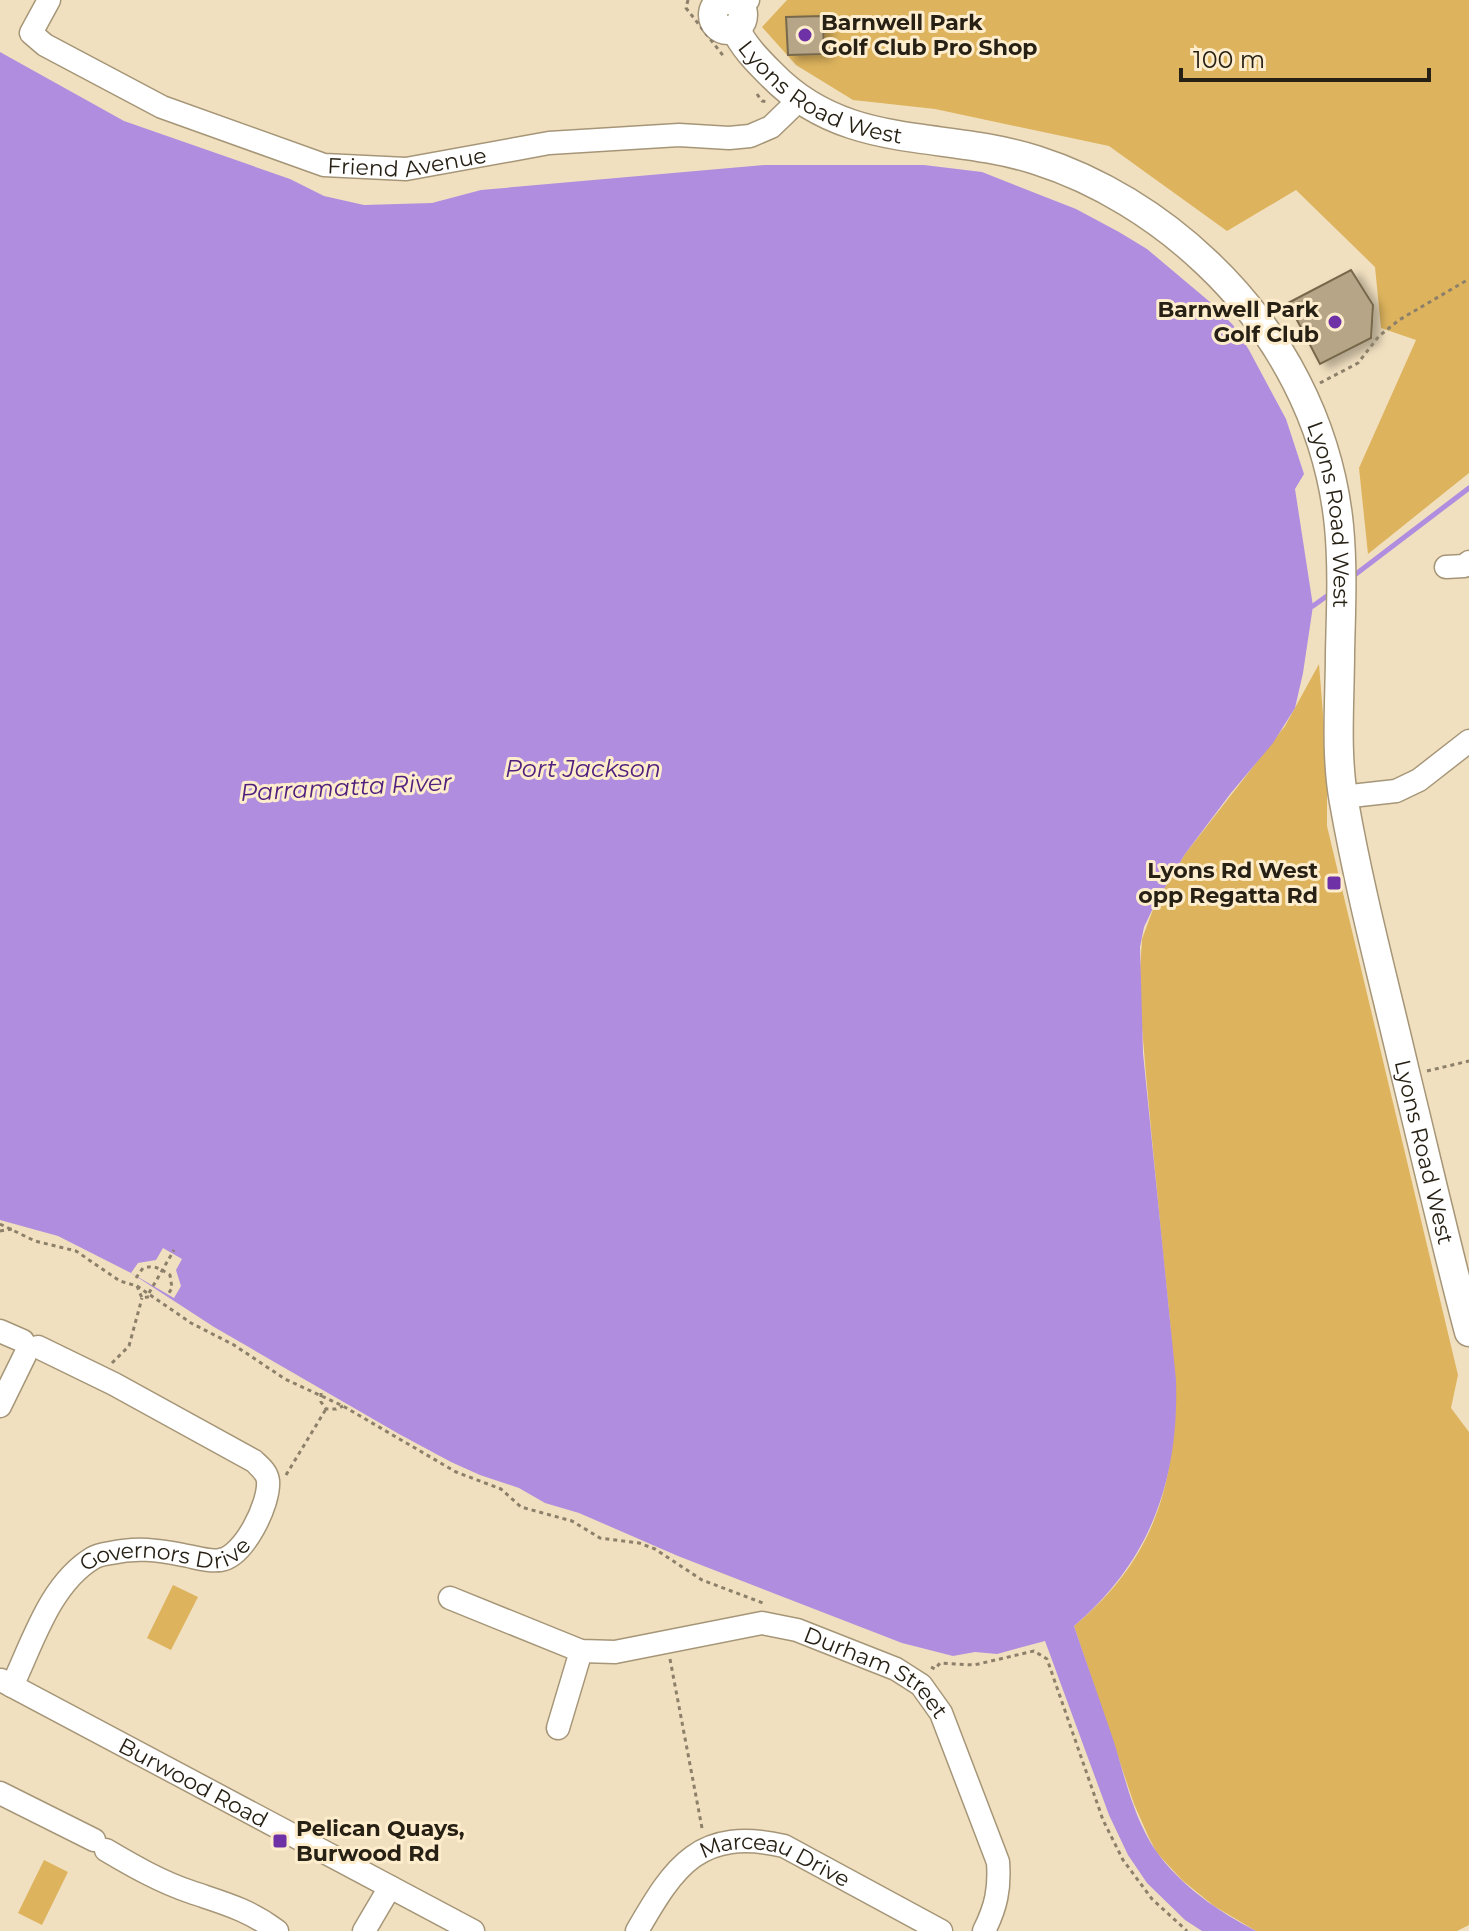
<svg xmlns="http://www.w3.org/2000/svg" width="1469" height="1931" viewBox="0 0 1469 1931" font-family="Montserrat,sans-serif">
<style>
.green{fill:#ddb35d}
.water{fill:#b08dde}
.pier{fill:#f1e0c0}
.lines{fill:none;stroke-linecap:round;stroke-linejoin:round}
.stream{stroke:#b08dde;stroke-width:5}
.building{fill:#b6a687;stroke:#77684c;stroke-width:2;filter:url(#shadow)}
.minor-casing{stroke:#a69678;stroke-width:25}
.major-casing{stroke:#a69678;stroke-width:31}
.path{stroke:#8c806a;stroke-width:3;stroke-dasharray:4 4;stroke-linecap:butt}
.minor{stroke:#fff;stroke-width:22}
.major{stroke:#fff;stroke-width:28}
.poi-dot{fill:#6e31a6;stroke:#feedcc;stroke-width:3}
.labels{text-anchor:middle;dominant-baseline:central;stroke-width:6;stroke-linejoin:round;paint-order:stroke}
.poi-label{font-size:22px;font-weight:bold;fill:#272014;stroke:#feedcc;text-anchor:start}
.street-label{font-size:22px;fill:#272014;stroke:#feedcc}
.water-label{font-size:24px;font-style:italic;fill:#51207e;stroke:#feedcc}
</style>
<defs>
<filter id="shadow"><feDropShadow dx="8" dy="4.5" stdDeviation="4" flood-color="#0004"/></filter>
</defs>
<rect width="100%" height="100%" fill="#f1e0c0"/>
<g class="green">
<path d="M787,0H1469V473L1368,554L1359,468L1416,340L1381,328L1375,267L1296,190L1227,231L1109,146L935,109L853,100L796,65L762,27Z"/>
<path d="M1319,664L1327,765V826L1458,1375L1451,1408L1469,1432V1925L1457,1931H1256L1214,1906L1182,1880L1157,1853L1149,1838L1134,1804L1074,1626C1203,1520 1176,1389 1162,1243C1154,1158 1145,1074 1139,988L1142,939L1155,904L1185,854L1285,726Z"/>
<path d="M173,1585L198,1597L171,1650L147,1638Z"/>
<path d="M44,1860L68,1872L42,1925L18,1913Z"/>
</g>
<path class="water" d="M0,52L124,121L290,179L324,196L364,205L432,203L481,190L765,165H924L982,172L1076,209L1119,232L1147,249L1210,302L1233,325L1249,350L1286,419L1304,474L1295,489L1313,606L1303,673L1295,708L1273,743L1231,793L1185,854L1155,904L1144,927L1140,947L1143,1053L1176,1380C1179,1479 1151,1561 1074,1626C1087,1665 1101,1703 1114,1742C1125,1778 1134,1819 1156,1851C1181,1886 1219,1912 1256,1931H1202L1185,1920L1147,1883L1128,1855L1109,1815L1045,1641L997,1654L975,1652L953,1656L902,1643L678,1556L579,1513L545,1503L519,1488L480,1475L451,1462L399,1434L214,1327L131,1273L58,1236L0,1220Z"/>
<path class="pier" d="M163,1248L182,1259L176,1270L181,1286L174,1298L131,1273L138,1263L156,1260Z"/>
<g class="lines">
<g class="stream">
<path d="M1352,577L1469,488"/>
<path d="M1313,606L1331,593"/>
</g>
</g>
<g class="building">
<path d="M823,16L824,54L788,55L786,17Z"/>
<path d="M1351,270L1373,305L1371,338L1320,364L1288,303Z"/>
</g>
<g class="lines">
<defs>
<g id="minor">
<path id="s1" d="M49,0L31,33L45,45L162,107L324,165L406,169L549,143L679,135L729,138L750,136L771,127L800,99"/>
<path d="M741,7L748,0"/>
<path d="M1446,567L1464,566L1469,562"/>
<path d="M1342,797L1396,791L1419,780L1469,741"/>
<path d="M0,1331L23,1341"/>
<path d="M0,1406L25,1355"/>
<path id="s2" d="M450,1598L581,1651L615,1652L762,1623L797,1630L896,1669L921,1685L941,1713L998,1862C1000,1889 996,1907 984,1931"/>
<path id="s3" d="M1,1680L473,1931"/>
<path id="s4" d="M12,1686C33,1642 50,1584 93,1558C98,1555 105,1554 111,1553C136,1547 158,1550 183,1555C195,1557 208,1562 220,1560C244,1557 270,1503 268,1481C267,1472 260,1467 254,1461L114,1384L38,1347"/>
<path d="M558,1728L581,1651"/>
<path d="M0,1793L94,1840"/>
<path d="M106,1850C133,1866 161,1882 191,1892C223,1903 248,1909 277,1931"/>
<path d="M364,1931L390,1887"/>
<path id="s5" d="M637,1931C675,1865 700,1827 784,1846L941,1931"/>
</g>
<g id="major">
<circle cx="728" cy="15" r="15"/>
<path id="s6" d="M735,28C743,46 757,60 771,74C846,152 942,130 1036,160C1099,180 1159,217 1207,263C1280,332 1329,425 1339,526C1343,568 1341,610 1340,652C1340,701 1335,753 1344,802C1360,893 1384,982 1405,1072C1426,1158 1446,1245 1469,1332"/>
</g>
</defs>
<use href="#minor" class="minor-casing"/>
<use href="#major" class="major-casing"/>
<g class="path">
<path d="M688,0L686,8L725,58"/>
<path d="M757,94L762,101L769,102"/>
<path d="M1320,383L1358,363L1379,336L1399,320L1469,279"/>
<path d="M1427,1071L1469,1061"/>
<path d="M0,1224L35,1241L76,1251L120,1281L137,1286L191,1323L234,1345L285,1379L343,1406L456,1472L501,1489L521,1507L572,1521L600,1538L639,1543L655,1549L702,1580L763,1603"/>
<path d="M0,1231L12,1229"/>
<path d="M136,1278L143,1268C155,1265 159,1268 170,1275L172,1288L167,1296"/>
<path d="M137,1286L142,1298L153,1296"/>
<path d="M149,1293L174,1250"/>
<path d="M112,1363L129,1346L142,1298"/>
<path d="M321,1393V1402L326,1409H336L343,1406"/>
<path d="M286,1475L326,1409"/>
<path d="M670,1659L702,1828"/>
<path d="M931,1667L935,1669L940,1663L974,1665L1034,1651L1047,1659L1103,1820L1123,1860L1152,1899L1187,1931"/>
</g>
<use href="#minor" class="minor"/>
<use href="#major" class="major"/>
</g>
<g class="poi-dot">
<circle cx="805" cy="35" r="8"/>
<circle cx="1335" cy="322" r="8"/>
<rect x="1326" y="875" width="16" height="16" rx="4"/>
<rect x="272" y="1833" width="16" height="16" rx="4"/>
</g>
<g class="labels">
<g class="poi-label">
<text x="821" y="22">Barnwell Park<tspan x="821" dy="25">Golf Club Pro Shop</tspan></text>
<text x="1319" y="309" text-anchor="end">Barnwell Park<tspan x="1319" dy="25">Golf Club</tspan></text>
<text x="1318" y="870" text-anchor="end">Lyons Rd West<tspan x="1318" dy="25">opp Regatta Rd</tspan></text>
<text x="296" y="1828">Pelican Quays,<tspan x="296" dy="25">Burwood Rd</tspan></text>
</g>
<g class="street-label">
<text stroke="none"><textPath href="#s6" startOffset="112">Lyons Road West</textPath></text>
<text stroke="none"><textPath href="#s1" startOffset="444">Friend Avenue</textPath></text>
<text stroke="none"><textPath href="#s6" startOffset="832">Lyons Road West</textPath></text>
<text stroke="none"><textPath href="#s6" startOffset="1480">Lyons Road West</textPath></text>
<text stroke="none"><textPath href="#s4" startOffset="228">Governors Drive</textPath></text>
<text stroke="none"><textPath href="#s2" startOffset="452">Durham Street</textPath></text>
<text stroke="none"><textPath href="#s3" startOffset="218">Burwood Road</textPath></text>
<text stroke="none"><textPath href="#s5" startOffset="182">Marceau Drive</textPath></text>
</g>
<g class="water-label">
<text x="583" y="768">Port Jackson</text>
<text transform="translate(346 787) rotate(-3)">Parramatta River</text>
</g>
</g>
<path d="M1181 68v12h248v-12" fill="none" stroke="#272014" stroke-width="4"/>
<text x="1193" y="68" font-size="24" fill="#272014" stroke="#feedcc" stroke-width="6" paint-order="stroke">100 m</text>
</svg>
